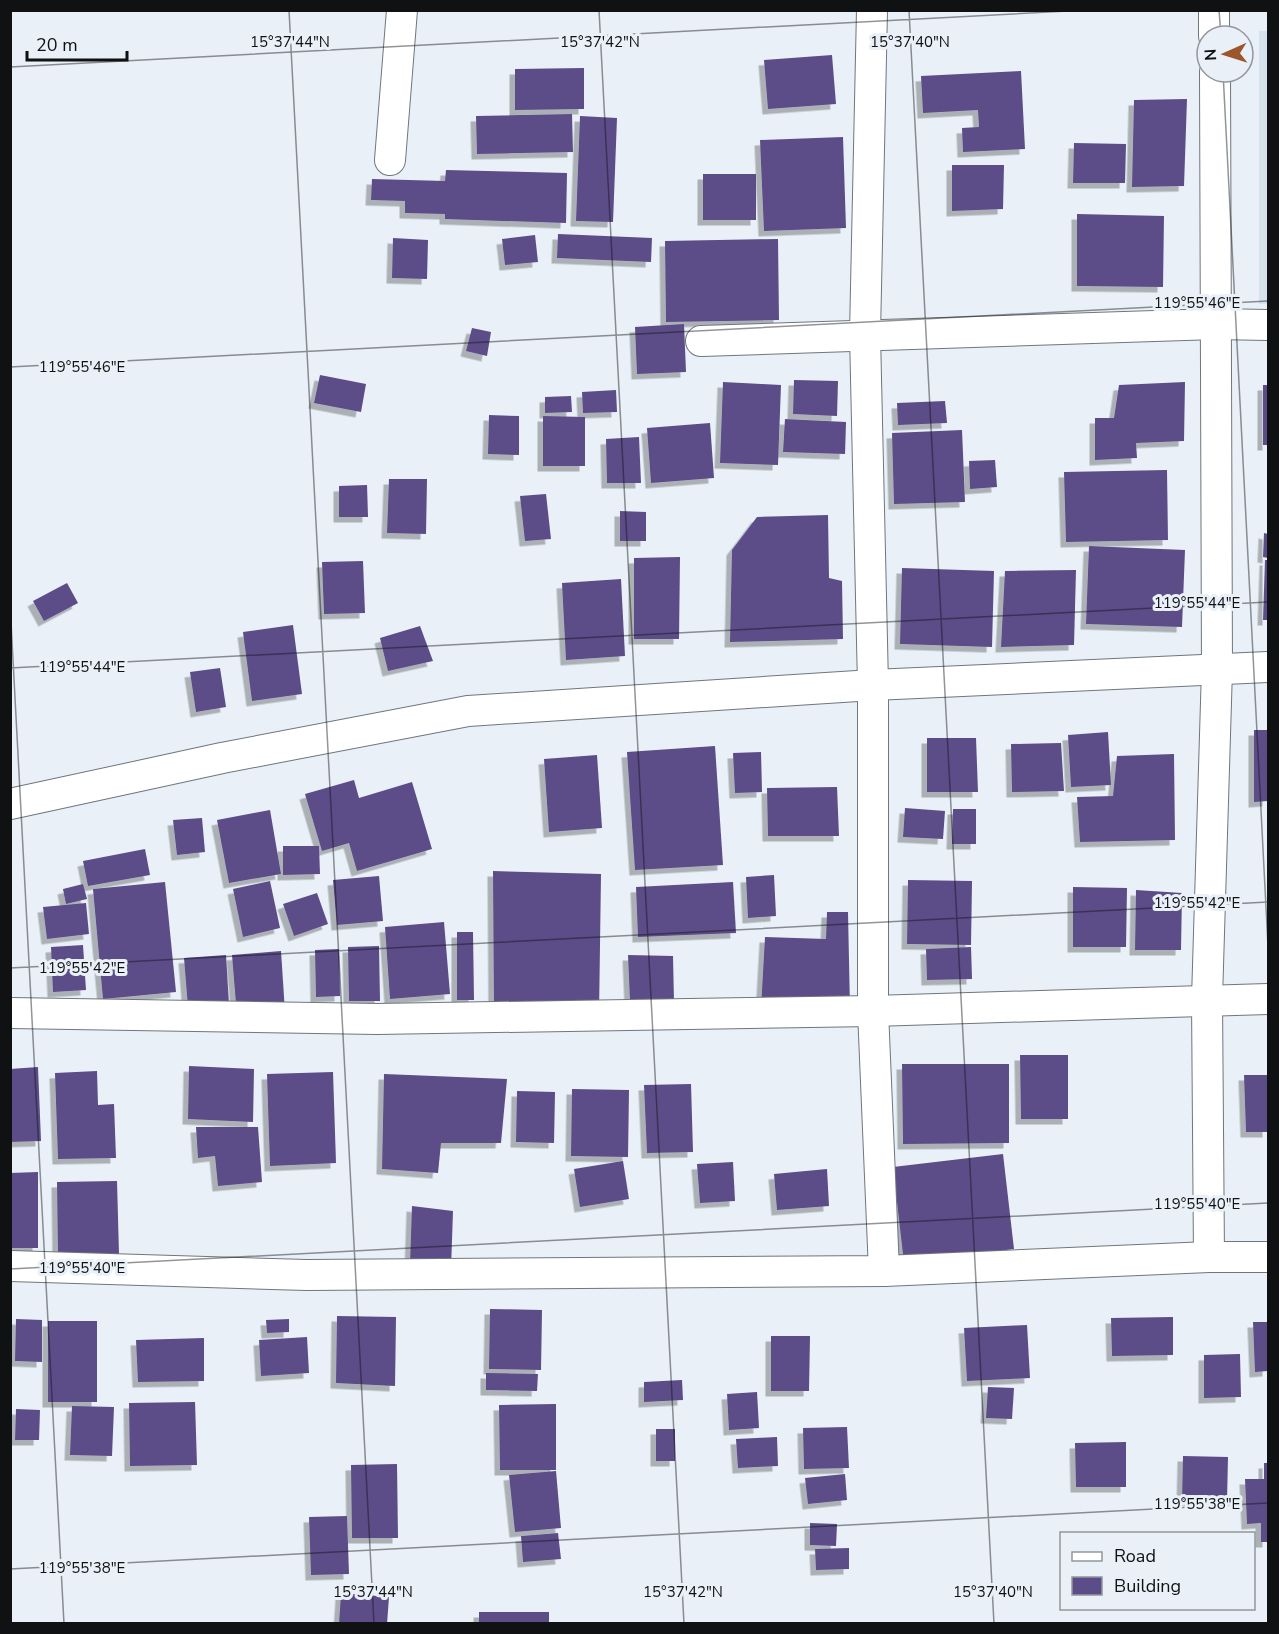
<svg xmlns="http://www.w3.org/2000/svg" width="1279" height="1634" viewBox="0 0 1279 1634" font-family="'Nunito Sans',sans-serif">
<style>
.built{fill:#d5e2ee}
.building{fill:#5b4d89;filter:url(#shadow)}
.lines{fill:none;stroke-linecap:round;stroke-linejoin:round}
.minor-casing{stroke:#6f767c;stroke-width:32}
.minor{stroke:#fff;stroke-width:30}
.ticks{fill:none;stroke:#0f1113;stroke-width:1.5;stroke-opacity:0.45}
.ticks-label{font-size:15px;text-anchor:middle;fill:#0f1113;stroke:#e9f0f7;stroke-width:6;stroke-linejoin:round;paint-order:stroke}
</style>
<defs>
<filter id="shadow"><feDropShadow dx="-5.5" dy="5.5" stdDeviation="0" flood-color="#0004"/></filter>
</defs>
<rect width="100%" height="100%" fill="#e9f0f7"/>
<rect class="built" x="1259" y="31" width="9" height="273"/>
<g class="building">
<path d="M832,55L836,104L768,109L764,60Z"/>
<path d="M584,68V109L515,110V69Z"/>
<path d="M1021,71L1025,149L963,152L962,128L979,127L978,110L923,113L921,76Z"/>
<path d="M1187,99L1184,186L1132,187L1134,100Z"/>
<path d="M572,114L573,152L477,154L476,116Z"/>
<path d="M580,116L617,118L613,222L576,221Z"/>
<path d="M843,137L846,228L764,231L760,140Z"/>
<path d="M1074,143L1126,144L1125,183H1073Z"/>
<path d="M952,165H1004L1003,209L952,211Z"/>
<path d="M446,170L567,173L566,223L445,219V214L405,213V201L371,200L372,179L445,181Z"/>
<rect x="703" y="174" width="53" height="46"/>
<path d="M1077,214L1164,216L1163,287L1077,286Z"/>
<path d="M558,234L652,238L651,262L557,258Z"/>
<path d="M535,235L538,262L505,265L502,239Z"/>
<path d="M393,238L428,240L427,279L392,278Z"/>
<path d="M778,239L779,320L666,322L665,241Z"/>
<path d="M684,324L686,372L637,374L635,327Z"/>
<path d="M472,328L491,332L487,356L466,351Z"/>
<path d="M320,375L366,384L361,412L314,403Z"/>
<path d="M794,380L838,381L837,416L793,414Z"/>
<path d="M723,382L781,385L778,465L720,463Z"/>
<path d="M1185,382L1184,441L1136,443L1137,458L1095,460V418H1114L1119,385Z"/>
<rect x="1263" y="385" width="5" height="60"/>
<path d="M616,390L617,412L583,413L582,392Z"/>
<path d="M571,396L572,412L545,413V397Z"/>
<path d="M945,401L947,423L898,425L897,403Z"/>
<path d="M489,415L519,416V455L488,454Z"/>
<path d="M543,416L585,417V466H543Z"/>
<path d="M785,419L846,422L845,454L783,452Z"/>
<path d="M710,423L714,478L651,483L647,428Z"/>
<path d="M962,430L965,502L894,504L892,433Z"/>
<path d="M639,437L641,483H607L606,439Z"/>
<path d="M995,460L997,487L970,489L969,461Z"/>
<path d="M1167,470L1168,540L1066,542L1064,472Z"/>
<path d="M389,479H427L426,534L387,533Z"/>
<path d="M367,485L368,517H339V486Z"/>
<path d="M546,494L551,539L525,541L520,496Z"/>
<path d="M620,511L646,512V541H620Z"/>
<path d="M828,515L829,578L842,581L843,639L730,642L732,550L757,517Z"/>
<path d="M1264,533L1268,534V558L1263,557Z"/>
<path d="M1089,546L1185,550L1182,627L1086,624Z"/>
<path d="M680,557L679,639H634V558Z"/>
<path d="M1265,560H1268V620H1263Z"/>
<path d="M363,561L365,613L324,614L322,562Z"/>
<path d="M902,568L994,571L992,647L900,644Z"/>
<path d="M1076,570L1074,645L1001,647L1005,571Z"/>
<path d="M621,579L625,656L566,660L562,583Z"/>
<path d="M67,583L78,603L44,621L33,601Z"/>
<path d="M293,625L302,694L252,701L243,632Z"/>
<path d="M420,626L433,661L388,671L380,638Z"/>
<path d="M220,668L226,707L196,712L190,672Z"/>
<path d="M1254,730H1268V801L1254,802Z"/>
<path d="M1108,732L1111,785L1071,787L1068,735Z"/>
<path d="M927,738H976L978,792H927Z"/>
<path d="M1061,743L1064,791L1012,792L1011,744Z"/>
<path d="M715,746L723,865L635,870L627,752Z"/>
<path d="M761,752L762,792L735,793L733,753Z"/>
<path d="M1174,754L1175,840L1080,842L1077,797L1113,796L1117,756Z"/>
<path d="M597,755L602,828L549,832L544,759Z"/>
<path d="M354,780L359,798L412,782L432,849L357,871L349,843L322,851L305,794Z"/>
<path d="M837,787L839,836H768L767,788Z"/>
<path d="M905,808L945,811L943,839L903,837Z"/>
<path d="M953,809H976V844H952Z"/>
<path d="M270,810L281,874L229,883L217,820Z"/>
<path d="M202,818L205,852L177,855L173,820Z"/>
<path d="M283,846H319L320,874L283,875Z"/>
<path d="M145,849L150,875L88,886L83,861Z"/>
<path d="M493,871L601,874L599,1015L494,1013Z"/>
<path d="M774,875L776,916L748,918L746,877Z"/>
<path d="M379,876L383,921L337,925L333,880Z"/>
<path d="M908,880L972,881L971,945L907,944Z"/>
<path d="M270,881L280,928L243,937L233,889Z"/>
<path d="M165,882L176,992L103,999L93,889Z"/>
<path d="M733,882L736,933L638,937L636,887Z"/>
<path d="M83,884L87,899L66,904L63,889Z"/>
<path d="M1073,887L1127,888L1126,947H1073Z"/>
<path d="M1136,890L1182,893L1181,950H1135Z"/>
<path d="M317,893L328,924L294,936L283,904Z"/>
<path d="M86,903L89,934L47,939L43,907Z"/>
<path d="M827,912H848L850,1009L761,1008L765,937L826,939Z"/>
<path d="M444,922L450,994L390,999L385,927Z"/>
<path d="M457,932H473L474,1000H457Z"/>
<path d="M83,945L86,990L53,992L51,947Z"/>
<path d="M379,946L380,1001H349L348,947Z"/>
<path d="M971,947L972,979L927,980L926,949Z"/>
<path d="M339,949L340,996L316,997L315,950Z"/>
<path d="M281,951L285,1012L237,1016L232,955Z"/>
<path d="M226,955L229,1004L188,1007L184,958Z"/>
<path d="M628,955L673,956L674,1002L630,1001Z"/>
<path d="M1020,1055H1068V1119H1021Z"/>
<path d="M902,1064H1009V1143L903,1144Z"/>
<path d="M189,1066L254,1069L253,1122L188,1119Z"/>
<path d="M38,1067L41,1141L10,1142V1069Z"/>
<path d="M97,1071L98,1105L114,1104L116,1158L58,1159L55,1073Z"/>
<path d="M333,1072L336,1163L270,1166L267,1074Z"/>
<path d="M384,1074L507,1079L501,1143H441L438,1173L382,1169Z"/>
<path d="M1244,1075H1268V1132H1246Z"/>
<path d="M691,1084L693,1152L647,1153L644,1085Z"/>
<path d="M572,1089L629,1090L628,1157L571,1156Z"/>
<path d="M517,1091L555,1092L554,1143L516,1142Z"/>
<path d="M196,1127H258L262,1182L218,1186L215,1156L198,1158Z"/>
<path d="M1003,1154L1014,1249L904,1263L893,1167Z"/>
<path d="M623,1161L629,1199L580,1207L574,1169Z"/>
<path d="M733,1162L735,1201L700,1203L697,1164Z"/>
<path d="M827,1169L829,1206L777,1210L774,1174Z"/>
<path d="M38,1172V1248H10V1173Z"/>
<path d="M117,1181L119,1254L58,1255L57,1182Z"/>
<path d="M412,1206L453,1211L451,1269L410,1264Z"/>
<path d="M490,1309L542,1310L541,1370L489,1369Z"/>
<path d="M337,1316L396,1317L395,1386L336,1383Z"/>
<path d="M1173,1317V1355L1112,1356L1111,1318Z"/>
<path d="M16,1319L42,1320V1362L15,1361Z"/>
<path d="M289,1319V1332L267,1333L266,1320Z"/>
<rect x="48" y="1321" width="49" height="81"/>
<path d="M1253,1322H1268V1371L1255,1372Z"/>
<path d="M1027,1325L1030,1378L967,1381L964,1328Z"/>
<path d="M771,1336H810L809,1391H771Z"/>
<path d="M307,1337L309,1373L261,1376L259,1340Z"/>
<path d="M204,1338V1381L138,1382L136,1340Z"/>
<path d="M1240,1354L1241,1397L1204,1398V1355Z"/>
<path d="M486,1373L538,1374L537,1391L486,1390Z"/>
<path d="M682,1380L683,1400L644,1402V1382Z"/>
<path d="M988,1387L1014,1388L1012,1419L986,1418Z"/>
<path d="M757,1392L759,1428L729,1430L727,1394Z"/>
<path d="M195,1402L197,1465L130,1466L129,1403Z"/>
<path d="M556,1404V1470H500L499,1405Z"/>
<path d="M72,1406L114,1407L112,1456L70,1455Z"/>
<path d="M16,1409L40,1410L39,1440H15Z"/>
<path d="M847,1427L849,1468L804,1469L803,1428Z"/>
<rect x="656" y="1429" width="19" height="32"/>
<path d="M777,1437L778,1466L738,1468L736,1439Z"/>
<path d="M1126,1442V1487H1076L1075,1443Z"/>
<path d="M1183,1456L1228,1457L1227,1501L1182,1500Z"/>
<path d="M1264,1463H1268V1542H1261V1523L1247,1524L1245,1479H1264Z"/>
<path d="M397,1464L398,1538H352L351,1465Z"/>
<path d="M556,1471L561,1528L515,1532L509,1475Z"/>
<path d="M845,1474L847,1500L808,1504L805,1478Z"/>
<path d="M347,1516L349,1574L311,1575L309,1517Z"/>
<path d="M810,1523L837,1524L836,1546L810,1545Z"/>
<path d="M558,1533L561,1559L523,1562L521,1536Z"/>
<path d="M849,1548V1569L816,1570L815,1549Z"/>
<path d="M341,1593L389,1597L387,1624H339Z"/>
<rect x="479" y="1612" width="70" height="12"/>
</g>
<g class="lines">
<defs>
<g id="minor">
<path d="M872,10L865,334L873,685V1011L884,1271"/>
<path d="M1214,10V36"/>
<path d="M390,160L402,10"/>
<path d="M701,341L1216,324L1268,325"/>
<path d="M10,804L222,758L468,711L873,685L1268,667"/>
<path d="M10,1013L377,1019L873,1011L1268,999"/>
<path d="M1209,1257L1207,999L1217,669L1215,72"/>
<path d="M10,1266L307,1275L884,1271L1209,1257H1268"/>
</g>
</defs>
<use href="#minor" class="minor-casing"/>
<use href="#minor" class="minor"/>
</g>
<path class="ticks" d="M289,10L374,1624M599,10L684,1624M909,10L994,1624M1219,10L1221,36M10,67L1087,10M1223,72L1268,946M10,367L1268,301M10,603L64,1624M10,668L1268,602M10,968L1268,902M10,1269L1268,1203M10,1569L1268,1503"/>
<g class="ticks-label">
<text x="290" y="47">15°37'44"N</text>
<text x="600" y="47">15°37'42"N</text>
<text x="910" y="47">15°37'40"N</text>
<text x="1197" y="308">119°55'46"E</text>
<text x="82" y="372">119°55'46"E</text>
<text x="1197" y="608">119°55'44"E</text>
<text x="82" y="672">119°55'44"E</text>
<text x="1197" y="908">119°55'42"E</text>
<text x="82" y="973">119°55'42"E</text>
<text x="1197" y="1209">119°55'40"E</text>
<text x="82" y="1273">119°55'40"E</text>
<text x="1197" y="1509">119°55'38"E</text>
<text x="82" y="1573">119°55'38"E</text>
<text x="373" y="1597">15°37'44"N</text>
<text x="683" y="1597">15°37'42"N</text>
<text x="993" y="1597">15°37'40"N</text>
</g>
<rect width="1279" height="1634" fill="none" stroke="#0f1113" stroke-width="24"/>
<rect x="1060" y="1532" width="195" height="78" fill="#e9f0f7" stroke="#92979c" stroke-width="1.5"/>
<rect x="1072" y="1552" width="30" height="9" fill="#ffffff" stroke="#92979c" stroke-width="1.5"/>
<text x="1114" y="1562" font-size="18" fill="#0f1113">Road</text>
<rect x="1072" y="1577" width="30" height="18" fill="#5b4d89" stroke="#92979c" stroke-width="1.5"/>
<text x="1114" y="1592" font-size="18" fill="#0f1113">Building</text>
<g transform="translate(1225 54) rotate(267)"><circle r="28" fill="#e9f0f7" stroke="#92979c" stroke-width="1.5"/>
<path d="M0-4.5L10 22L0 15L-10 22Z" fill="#9c562d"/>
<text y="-9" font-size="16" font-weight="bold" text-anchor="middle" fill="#0f1113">N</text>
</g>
<path d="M27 51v9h100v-9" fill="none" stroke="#0f1113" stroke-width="3"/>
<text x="36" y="51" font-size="18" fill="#0f1113" stroke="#e9f0f7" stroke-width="4.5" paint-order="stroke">20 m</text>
</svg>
